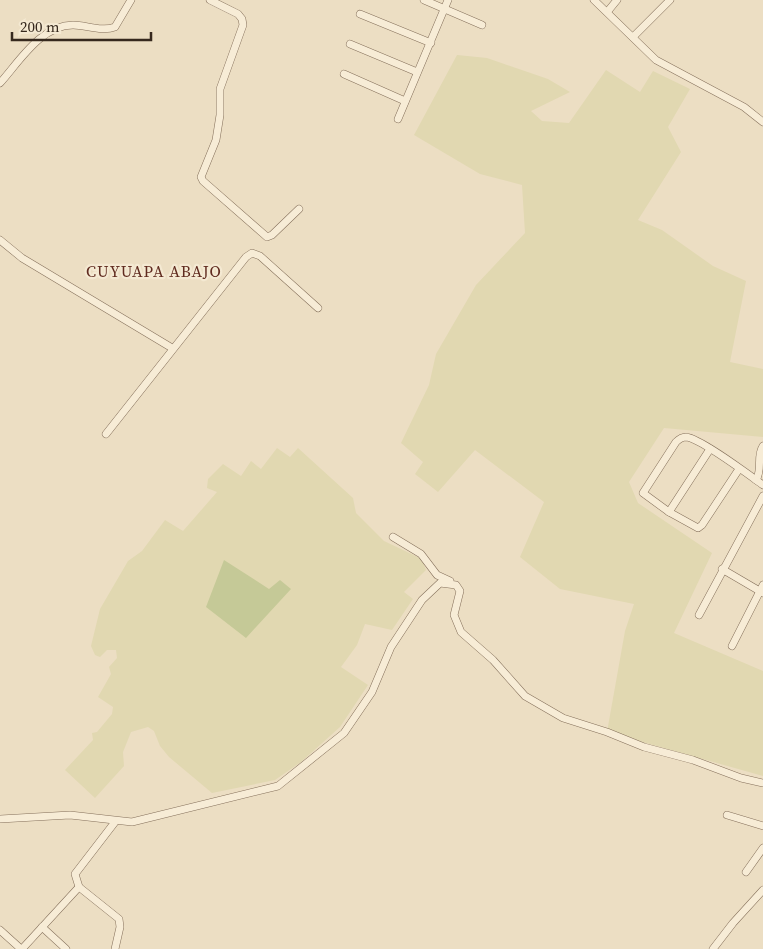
<svg xmlns="http://www.w3.org/2000/svg" width="763" height="949" viewBox="0 0 763 949" font-family="'Source Serif 4',serif">
<style>
.farmland{fill:#e1d8b1}
.green{fill:#c5c997}
.lines{fill:none;stroke-linecap:round;stroke-linejoin:round}
.minor-casing{stroke:#85705b;stroke-width:8}
.minor{stroke:#f7ecd6;stroke-width:7}
.labels{text-anchor:middle;dominant-baseline:central;stroke-width:4.5;stroke-linejoin:round;paint-order:stroke}
.quarter-label{font-size:16px;letter-spacing:1px;fill:#602b1f;stroke:#f4e9d2}
</style>
<rect width="100%" height="100%" fill="#ecdec3"/>
<g class="farmland">
<path d="M457,55L487,58L548,79L570,92L531,111L542,121L569,123L606,70L640,92L653,71L690,89L668,127L681,152L638,220L662,230L713,266L746,281L730,362L763,369V437L664,428L629,482L638,503L712,553L674,633L763,671V776L607,732L625,631L634,604L560,589L520,557L544,502L475,450L438,492L415,474L423,462L401,443L429,385L436,354L476,285L525,233L522,185L480,174L414,135Z"/>
<path d="M277,448L290,457L298,448L353,498L356,513L384,541L422,559L426,570L404,592L413,599L392,630L365,624L357,645L341,667L368,685L340,727L301,762L275,780L212,793L169,757L160,746L154,731L148,727L131,732L123,752L124,766L95,798L65,770L93,740L92,733L97,732L112,714L113,707L98,697L111,674L109,667L117,658L116,650H107L100,657L95,655L91,646L100,609L128,561L142,551L165,520L183,531L217,492L207,488L208,479L223,464L241,476L251,461L261,469Z"/>
</g>
<path class="green" d="M224,560L269,589L280,580L291,589L246,638L206,607Z"/>
<g class="lines">
<defs>
<g id="minor">
<path d="M210,0L238,14L242,19L243,25L220,89V115L216,140L201,177L203,181L267,237L272,235L299,209"/>
<path d="M424,0L482,25"/>
<path d="M594,0L656,60L744,107L763,122"/>
<path d="M608,11L617,0"/>
<path d="M360,14L431,43"/>
<path d="M633,37L670,0"/>
<path d="M350,44L417,72"/>
<path d="M344,74L405,101"/>
<path d="M0,83C19,62 41,25 73,25C86,25 102,32 115,27L131,0"/>
<path d="M398,119L448,0"/>
<path d="M0,240L22,258L172,348"/>
<path d="M106,434L246,257L252,253L260,256L318,308"/>
<path d="M739,469L702,525L698,528L669,512L643,493L676,442C679,439 682,437 686,437C700,438 749,475 763,485"/>
<path d="M756,480C763,469 756,456 763,446"/>
<path d="M669,512L710,449"/>
<path d="M393,537L421,554L437,575L450,581"/>
<path d="M722,569L763,593"/>
<path d="M699,615L763,496"/>
<path d="M732,646L763,585"/>
<path d="M727,815L763,826"/>
<path d="M0,819L70,815L132,822L278,786L344,733L372,692L391,647L422,600L440,583L456,585L460,591L454,615L461,632L493,660L525,696L563,718L607,732L644,747L693,760L741,778L763,783"/>
<path d="M115,822L75,874L79,887L119,919L120,927L115,949"/>
<path d="M746,872L763,848"/>
<path d="M42,927L66,949"/>
<path d="M0,930L21,949"/>
<path d="M22,949L79,887"/>
<path d="M713,949L733,923L763,890"/>
</g>
</defs>
<use href="#minor" class="minor-casing"/>
<use href="#minor" class="minor"/>
</g>
<g class="labels">
<g class="quarter-label">
<text x="154" y="271">CUYUAPA ABAJO</text>
</g>
</g>
<path d="M12 32v8h139v-8" fill="none" stroke="#36291e" stroke-width="2.5"/>
<text x="20" y="32" font-size="15" fill="#36291e" stroke="#f4e9d2" stroke-width="4" paint-order="stroke">200 m</text>
</svg>
